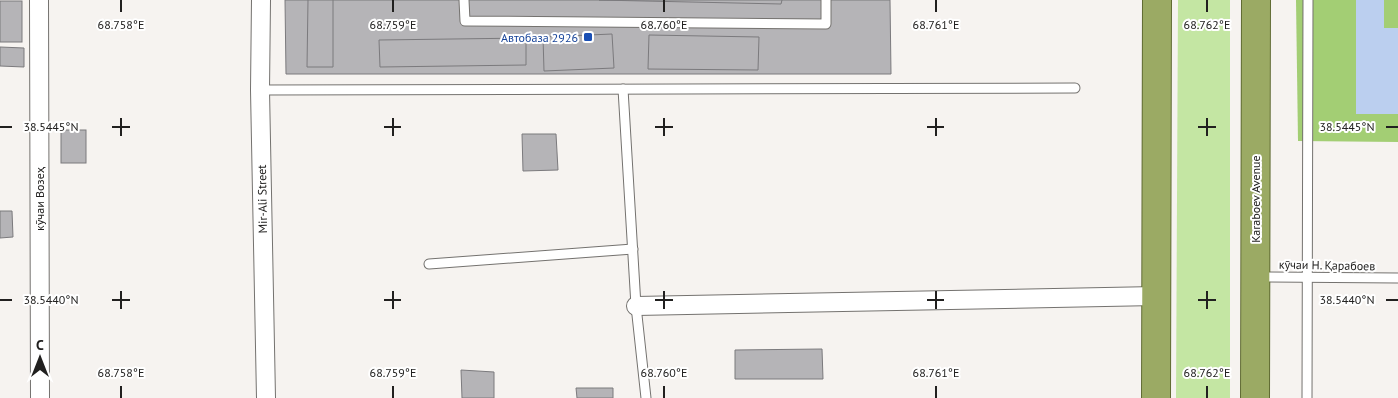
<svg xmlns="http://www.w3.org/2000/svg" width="1398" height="398" viewBox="0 0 1398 398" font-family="'PT Sans',sans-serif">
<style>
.green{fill:#c4e6a3}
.forest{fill:#a3ce74}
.water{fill:#bbcfef}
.building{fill:#b5b4b7;stroke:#7b7a7d}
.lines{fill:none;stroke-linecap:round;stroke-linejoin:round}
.service-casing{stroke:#74726f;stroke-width:11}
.minor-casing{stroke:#74726f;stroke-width:20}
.trunk-casing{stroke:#606b33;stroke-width:30}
.service{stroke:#fff;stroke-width:9}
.minor{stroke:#fff;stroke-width:18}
.trunk{stroke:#9baa64;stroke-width:28}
.ticks{fill:none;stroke:#21201f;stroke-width:2}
.transit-dot{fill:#1a4fb4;stroke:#fff;stroke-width:2}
.labels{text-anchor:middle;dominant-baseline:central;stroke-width:4;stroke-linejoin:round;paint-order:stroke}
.transit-label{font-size:12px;fill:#164399;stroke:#fff;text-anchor:end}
.street-label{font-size:12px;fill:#21201f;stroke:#fff}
.ticks-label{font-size:12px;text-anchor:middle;fill:#21201f;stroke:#fff;stroke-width:4;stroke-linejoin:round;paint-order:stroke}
</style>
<rect width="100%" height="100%" fill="#f6f3f0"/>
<path class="green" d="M1178,0H1230V398H1176Z"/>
<path class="forest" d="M1296,0H1398V142L1298,141Z"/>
<path class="water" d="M1356,0H1384V28H1398V114H1356Z"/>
<g class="building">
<path d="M285,0H890L891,74H286Z"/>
<path d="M308,0H333V67H307Z"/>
<path d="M599,0H782L781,4Z"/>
<rect x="0" y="1" width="22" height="41"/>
<path d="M612,34L614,68L544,71L543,37Z"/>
<path d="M649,35L759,37L758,70L648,69Z"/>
<path d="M526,38V65L380,67L379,40Z"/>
<path d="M0,47L24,48V67L0,66Z"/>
<rect x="61" y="130" width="25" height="33"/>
<path d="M522,134H556L558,170L523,171Z"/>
<path d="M0,211H12L13,237L0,238Z"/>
<path d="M822,349L823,379H735V350Z"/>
<path d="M461,370L494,372V398H462Z"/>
<path d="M576,388H613V398H577Z"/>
</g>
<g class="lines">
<defs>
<g id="service">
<path d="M464,0L465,21L826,24V0"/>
<path d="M623,89L636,306L646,398"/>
<path d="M260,90L1075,88"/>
<path d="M429,264L633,249"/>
<path d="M1258,277L1398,278"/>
<path d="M1307,398L1308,0"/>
</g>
<g id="minor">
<path d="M39,0L40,398"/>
<path d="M261,0L260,90L266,398"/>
<path d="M636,306L1156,296"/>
</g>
<g id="trunk">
<path d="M1156,398L1157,0"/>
<path d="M1255,398L1256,0"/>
</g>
</defs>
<use href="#service" class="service-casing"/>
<use href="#minor" class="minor-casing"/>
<use href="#trunk" class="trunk-casing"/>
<use href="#service" class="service"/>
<use href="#minor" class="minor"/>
<use href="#trunk" class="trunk"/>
</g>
<path class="ticks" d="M121,0V12M393,0V12M664,0V12M936,0V12M1207,0V12M121,118V136M393,118V136M664,118V136M936,118V136M1207,118V136M0,127H12M112,127H130M384,127H401M655,127H673M927,127H944M1198,127H1216M1386,127H1398M121,291V309M393,291V309M664,291V309M936,291V309M1207,291V309M0,300H12M112,300H130M384,300H401M655,300H673M927,300H944M1198,300H1216M1386,300H1398M121,386V398M393,386V398M664,386V398M936,386V398M1207,386V398"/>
<rect class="transit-dot" x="583" y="32" width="10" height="10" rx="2.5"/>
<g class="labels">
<g class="transit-label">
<text x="578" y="37">Автобаза 2926</text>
</g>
<g class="street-label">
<text transform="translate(39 199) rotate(-90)">кӯчаи Возеҳ</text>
<text transform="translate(262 199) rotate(-91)">Mir-Ali Street</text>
<text transform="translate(1255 199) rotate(-90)">Karaboev Avenue</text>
<text transform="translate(1327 265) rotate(1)">кӯчаи Н. Қарабоев</text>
</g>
</g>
<g class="ticks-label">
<text x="121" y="29">68.758°E</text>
<text x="393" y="29">68.759°E</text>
<text x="664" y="29">68.760°E</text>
<text x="936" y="29">68.761°E</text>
<text x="1207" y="29">68.762°E</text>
<text x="51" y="131">38.5445°N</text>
<text x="1347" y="131">38.5445°N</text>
<text x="51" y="304">38.5440°N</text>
<text x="1347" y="304">38.5440°N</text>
<text x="121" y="377">68.758°E</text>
<text x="393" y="377">68.759°E</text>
<text x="664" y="377">68.760°E</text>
<text x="936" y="377">68.761°E</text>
<text x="1207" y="377">68.762°E</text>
</g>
<g transform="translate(40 358)" stroke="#ffffff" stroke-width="4" paint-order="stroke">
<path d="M0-4L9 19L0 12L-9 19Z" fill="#21201f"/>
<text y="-8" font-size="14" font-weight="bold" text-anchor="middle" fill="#21201f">С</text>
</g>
</svg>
